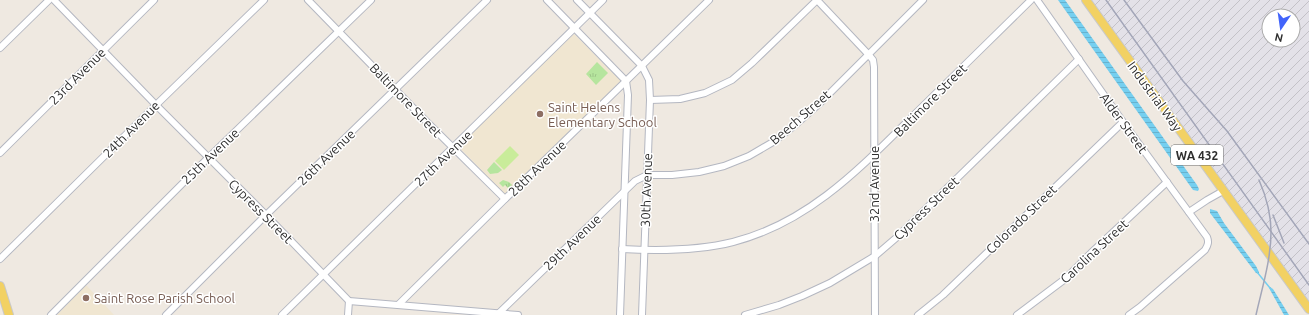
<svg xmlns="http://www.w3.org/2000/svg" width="1309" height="315" viewBox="0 0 1309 315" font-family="Ubuntu,sans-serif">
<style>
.industrial{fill:url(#industrial-furrows);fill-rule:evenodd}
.education{fill:#f0e6d1}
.park{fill:url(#park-tufts)}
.pitch{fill:#c9ec9a}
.water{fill:url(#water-rules)}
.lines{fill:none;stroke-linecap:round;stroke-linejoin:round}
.stream{stroke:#75cff0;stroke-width:1.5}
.minor-casing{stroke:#b4b7c1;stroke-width:8}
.major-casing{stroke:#c9c9c9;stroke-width:10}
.minor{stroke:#fff;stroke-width:6}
.major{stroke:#f2d163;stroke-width:8}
.rail{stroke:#a3a6b8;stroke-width:1.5}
.education-dot{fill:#8d6e63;stroke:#fff;stroke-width:1.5}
.labels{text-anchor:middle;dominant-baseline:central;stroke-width:3;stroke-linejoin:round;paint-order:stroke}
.shield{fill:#fff;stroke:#6d6d6d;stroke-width:1}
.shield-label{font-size:12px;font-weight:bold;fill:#2e2e2e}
.street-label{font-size:13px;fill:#2e2e2e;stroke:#fff}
.education-label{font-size:13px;fill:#785e54;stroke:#fff;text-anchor:start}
</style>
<defs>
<pattern id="industrial-furrows" width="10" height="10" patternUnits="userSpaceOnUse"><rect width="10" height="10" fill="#e3e1e8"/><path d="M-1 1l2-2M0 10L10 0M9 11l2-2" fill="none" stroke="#c3c1c7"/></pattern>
<pattern id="park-tufts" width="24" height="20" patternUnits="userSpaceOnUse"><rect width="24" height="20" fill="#b6e59e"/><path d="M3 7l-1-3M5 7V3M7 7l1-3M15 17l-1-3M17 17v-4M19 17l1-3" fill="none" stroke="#9dc588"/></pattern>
<pattern id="water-rules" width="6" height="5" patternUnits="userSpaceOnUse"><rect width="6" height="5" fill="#75cff0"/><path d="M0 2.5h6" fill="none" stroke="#66b2ce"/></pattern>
</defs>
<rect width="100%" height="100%" fill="#efe9e1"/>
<path class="industrial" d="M1086,0H1309V309ZM1269,16H1293V40H1269Z"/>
<g class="education">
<path d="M574,34L622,82L506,195L458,146Z"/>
<path d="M86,285L114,315H57Z"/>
</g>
<g class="park">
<path d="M597,62L608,73L596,85L586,74Z"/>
<path d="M494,162L502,170L498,173L490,174L487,170Z"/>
<path d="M503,180L509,182L512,185L508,188L505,185L503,187L499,183Z"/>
</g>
<path class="pitch" d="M510,146L519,155L504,170L495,161Z"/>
<g class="water">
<path d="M1058,0H1065L1197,185L1199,189L1198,191L1193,190Z"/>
<path d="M1210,209L1217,211L1224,223L1256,266L1259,272V274L1256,273L1210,213Z"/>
<path d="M1270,287L1273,289L1289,315H1284L1269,288Z"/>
</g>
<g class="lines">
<path class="stream" d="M1257,272L1270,288"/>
<defs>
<g id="minor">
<path d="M54,0L156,105L266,215L349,301L518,315"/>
<path d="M308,0L426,121L505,199"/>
<path d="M547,0L626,81L628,95L620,315"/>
<path d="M577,0L642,66L649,80L650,100L642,315"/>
<path d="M817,0L868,54L873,60L874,67L875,315"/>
<path d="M1037,0L1123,122L1207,237C1209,242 1208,245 1205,250L1140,307L1129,315"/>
<path d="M0,48L49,0"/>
<path d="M650,100L680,99L705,93L732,80L752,63L817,0"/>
<path d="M0,153L154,0"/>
<path d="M1189,212L1207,200L1223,191"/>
<path d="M622,249C659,251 697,251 733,242C811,222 863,165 918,111C956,74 993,37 1031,0"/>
<path d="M0,259L156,105L264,0"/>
<path d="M399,304L505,199L709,0"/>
<path d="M499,313L635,181L647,175H672L699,172L724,166L749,156L773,142L795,125L820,103L923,0"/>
<path d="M51,315L208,158L371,0"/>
<path d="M166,315L266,215L487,0"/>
<path d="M282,315L603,0"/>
<path d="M348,315L349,301"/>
<path d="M745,315L779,305L802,296L830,283L875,256L896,238L1079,59"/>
<path d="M918,315L943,295L1123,122"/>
<path d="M1017,315L1065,279L1091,253L1167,182"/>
</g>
<g id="major">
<path d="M1086,0L1309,309"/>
<path d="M0,286L9,315"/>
</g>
</defs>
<use href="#minor" class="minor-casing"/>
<use href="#major" class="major-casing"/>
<use href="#minor" class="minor"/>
<use href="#major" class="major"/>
<g class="rail">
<path d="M1106,0L1309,285"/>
<path d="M1124,0L1183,81L1227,131L1309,244"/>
<path d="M1273,215L1284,243"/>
<path d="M1256,315C1262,288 1271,260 1271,232C1271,215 1266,196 1259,180"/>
</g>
</g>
<g class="education-dot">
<circle cx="540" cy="114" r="4"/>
<circle cx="86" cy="298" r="4"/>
</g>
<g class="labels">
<rect class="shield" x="1171" y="145" width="52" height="20" rx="3"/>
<g class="shield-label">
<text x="1197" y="155">WA 432</text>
</g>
<g class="street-label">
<text transform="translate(77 76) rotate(-45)">23rd Avenue</text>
<text transform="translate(1155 96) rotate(54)">Industrial Way</text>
<text transform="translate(406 100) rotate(46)">Baltimore Street</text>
<text transform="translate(930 100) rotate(-45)">Baltimore Street</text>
<text transform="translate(800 117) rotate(-41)">Beech Street</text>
<text transform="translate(1124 123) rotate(54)">Alder Street</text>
<text transform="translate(131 129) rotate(-45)">24th Avenue</text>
<text transform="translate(210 156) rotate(-44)">25th Avenue</text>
<text transform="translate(326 157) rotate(-44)">26th Avenue</text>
<text transform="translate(443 158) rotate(-44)">27th Avenue</text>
<text transform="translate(537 168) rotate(-44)">28th Avenue</text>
<text transform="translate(874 184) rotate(-90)">32nd Avenue</text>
<text transform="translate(646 190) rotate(-88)">30th Avenue</text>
<text transform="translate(926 208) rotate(-44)">Cypress Street</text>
<text transform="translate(261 211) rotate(45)">Cypress Street</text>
<text transform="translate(1021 219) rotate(-44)">Colorado Street</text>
<text transform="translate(572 242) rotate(-44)">29th Avenue</text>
<text transform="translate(1094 251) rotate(-43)">Carolina Street</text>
</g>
<g class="education-label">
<text x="548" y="107">Saint Helens<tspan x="548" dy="15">Elementary School</tspan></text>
<text x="94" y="298">Saint Rose Parish School</text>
</g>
</g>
<g transform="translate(1281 28) rotate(193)"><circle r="19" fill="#ffffff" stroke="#ababab"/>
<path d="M0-3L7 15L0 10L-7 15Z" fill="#4264fb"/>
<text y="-6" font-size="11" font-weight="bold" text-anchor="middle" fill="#2e2e2e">N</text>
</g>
</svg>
